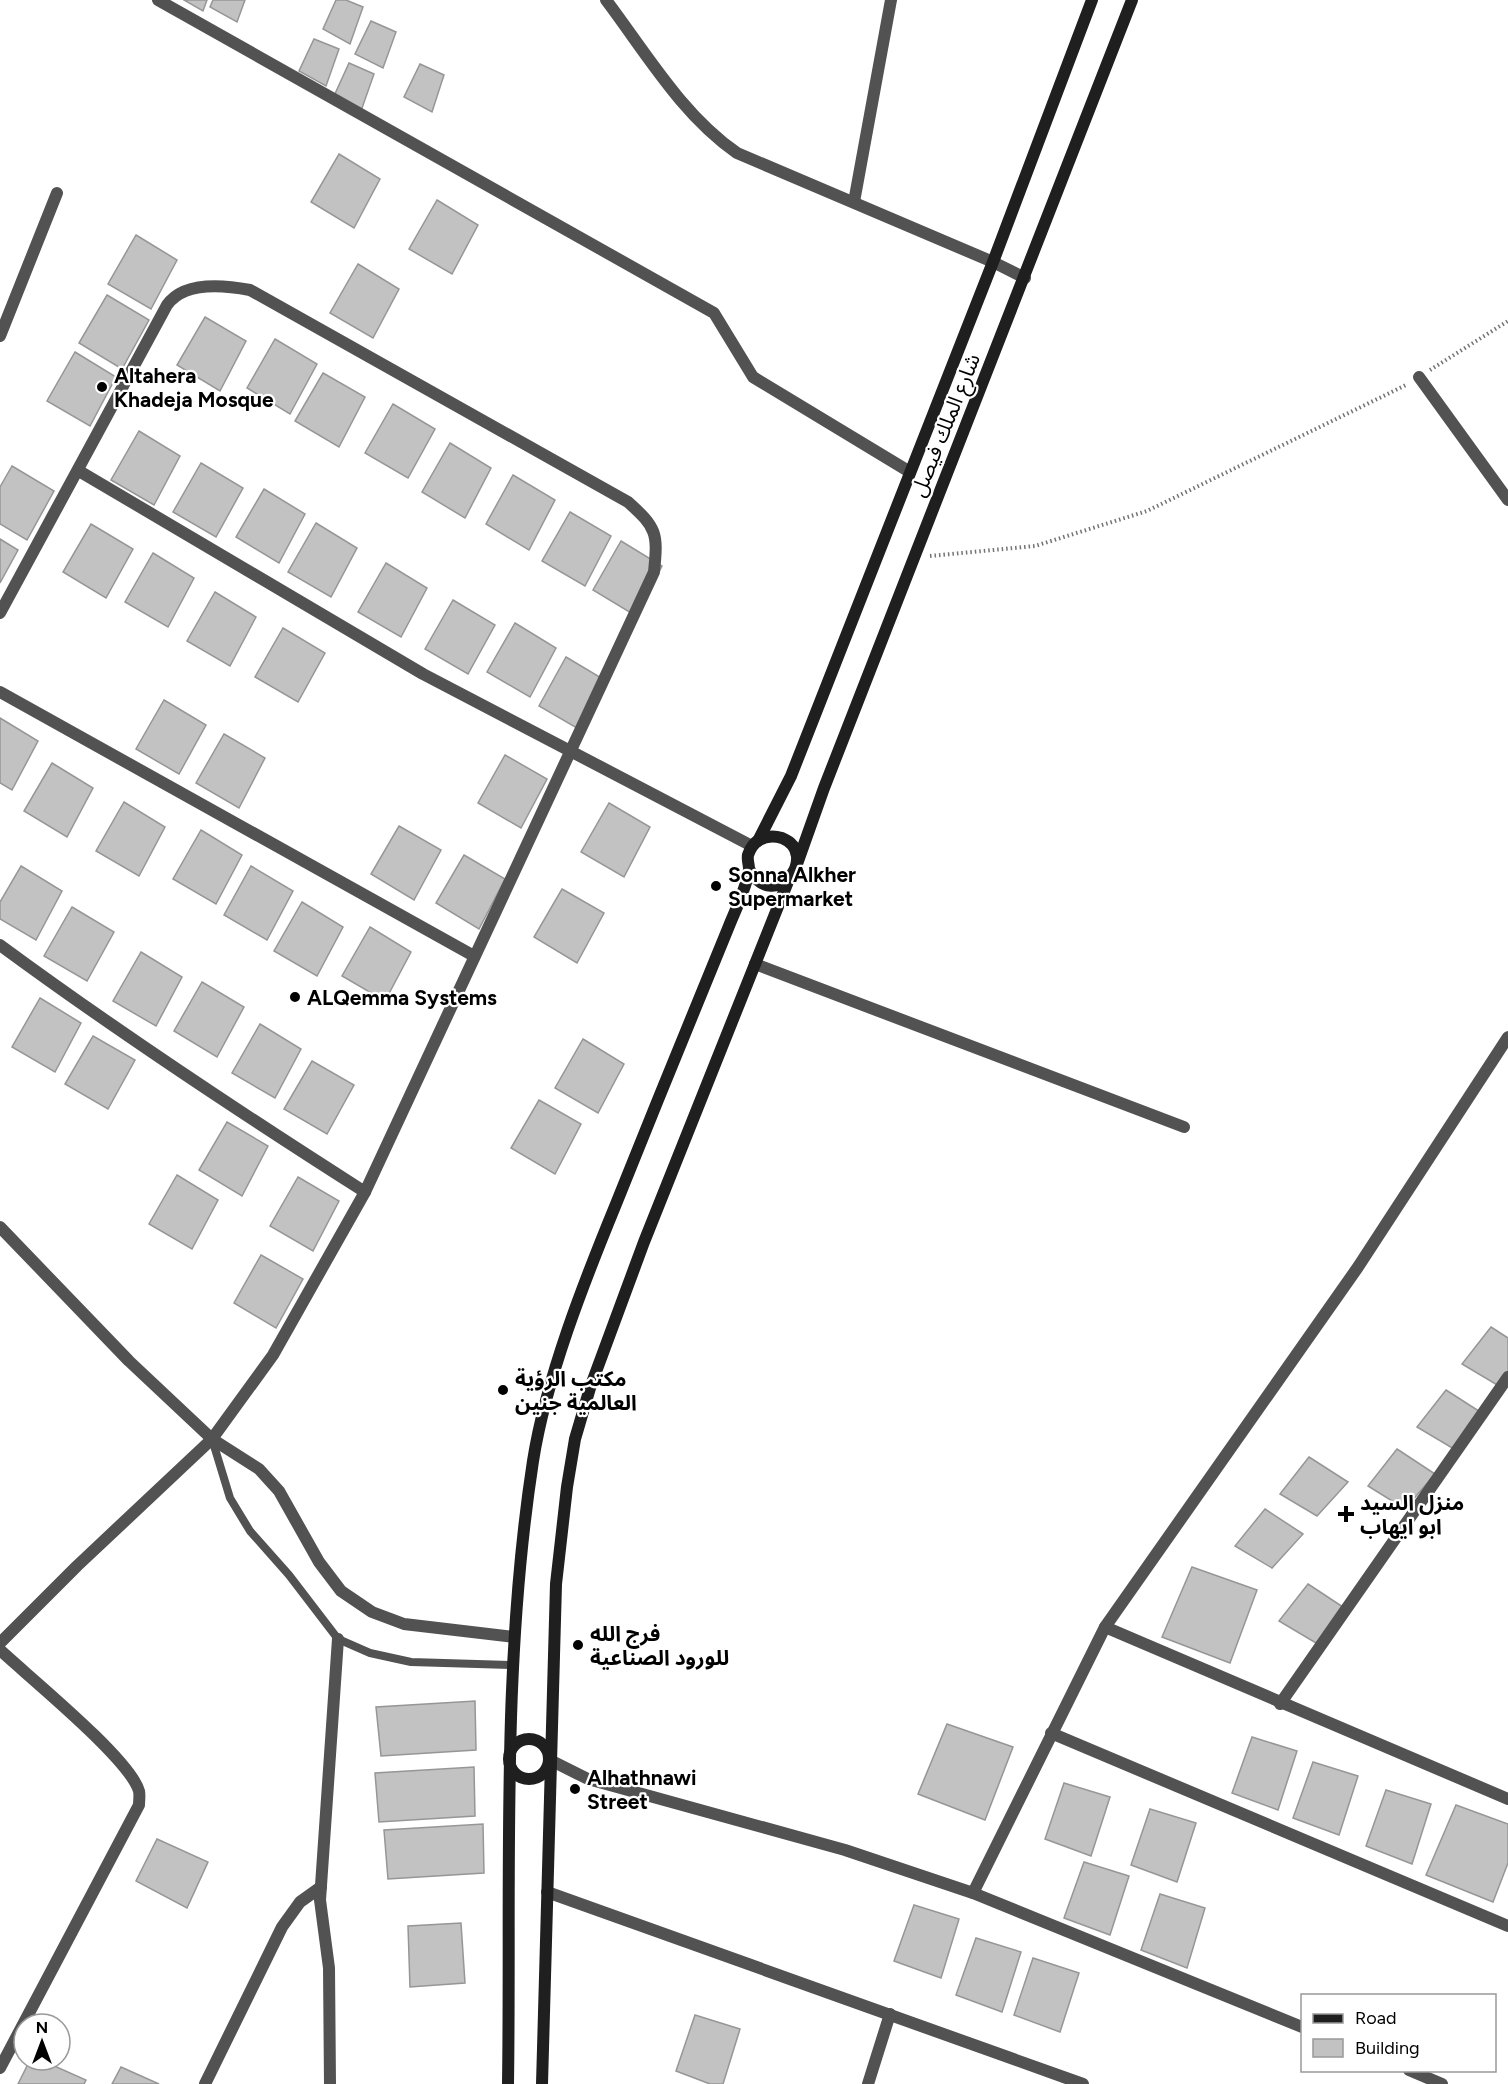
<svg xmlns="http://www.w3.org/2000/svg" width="1508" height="2084" viewBox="0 0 1508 2084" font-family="Figtree,'Noto Sans Arabic',sans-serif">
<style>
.building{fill:#c2c2c2;stroke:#969696;stroke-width:1.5}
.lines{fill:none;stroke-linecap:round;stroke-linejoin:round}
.path{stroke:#747474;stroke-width:4;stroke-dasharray:1.5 3;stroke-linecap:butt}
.service{stroke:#525252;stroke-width:8}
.minor{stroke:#525252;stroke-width:12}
.secondary{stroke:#1f1f1f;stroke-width:12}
.poi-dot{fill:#000;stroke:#fff;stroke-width:2}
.labels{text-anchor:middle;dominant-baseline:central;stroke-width:4.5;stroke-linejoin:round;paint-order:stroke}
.poi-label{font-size:21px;font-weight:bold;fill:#000;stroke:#fff;text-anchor:start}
.street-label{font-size:21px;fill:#000;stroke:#fff}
</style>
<rect width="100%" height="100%" fill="#fff"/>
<g class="building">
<path d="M184,0H207L203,11Z"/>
<path d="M213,0H245L237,22L210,7Z"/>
<path d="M336,0H346L363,7L350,44L323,29Z"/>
<path d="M371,21L396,32L383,68L355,54Z"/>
<path d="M314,39L339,49L326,86L299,71Z"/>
<path d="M349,63L374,74L361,111L334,96Z"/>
<path d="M420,64L444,75L432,112L404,97Z"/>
<path d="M339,154L380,179L354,228L311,202Z"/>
<path d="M437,200L478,225L452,274L409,249Z"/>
<path d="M136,235L177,260L151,309L108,284Z"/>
<path d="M358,264L399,289L373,338L330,313Z"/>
<path d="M107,295L149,320L122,369L79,343Z"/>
<path d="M205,317L246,341L220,391L177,365Z"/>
<path d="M275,339L317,364L290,414L247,388Z"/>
<path d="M75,352L116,377L90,426L47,401Z"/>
<path d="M323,373L365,397L339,447L295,421Z"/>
<path d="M393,404L435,429L408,478L365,453Z"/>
<path d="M139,431L180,456L154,505L111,480Z"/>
<path d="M450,443L491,468L465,518L422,492Z"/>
<path d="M201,463L243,488L216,537L173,512Z"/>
<path d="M12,466L54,491L27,540L0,524V487Z"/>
<path d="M513,475L555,500L529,550L486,524Z"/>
<path d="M264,489L305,514L279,563L236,537Z"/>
<path d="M570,512L611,536L585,586L542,561Z"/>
<path d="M316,523L357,548L331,597L288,572Z"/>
<path d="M91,524L133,549L106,598L63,572Z"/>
<path d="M0,539L18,550L0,583Z"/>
<path d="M621,541L662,566L636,616L593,590Z"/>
<path d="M153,553L194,578L168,627L125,602Z"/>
<path d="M386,563L427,588L401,637L358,612Z"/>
<path d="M215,592L256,617L230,666L187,641Z"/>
<path d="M453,600L495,625L468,674L425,649Z"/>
<path d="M515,623L556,648L530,697L487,672Z"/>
<path d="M283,628L325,653L298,702L255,677Z"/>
<path d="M566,657L608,682L582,731L539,706Z"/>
<path d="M164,700L206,725L179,774L136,749Z"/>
<path d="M0,718L38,741L12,790L0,783Z"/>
<path d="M224,734L265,758L239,808L196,783Z"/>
<path d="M505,755L547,779L521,828L478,803Z"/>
<path d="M52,763L93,788L67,837L24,811Z"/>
<path d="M124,802L165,827L139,876L96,851Z"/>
<path d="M609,803L650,827L624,877L581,852Z"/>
<path d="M399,826L441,850L414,900L371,874Z"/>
<path d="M201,830L242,855L216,904L173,879Z"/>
<path d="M464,855L505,879L479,929L436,903Z"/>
<path d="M21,866L62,891L36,940L0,919V902Z"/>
<path d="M251,866L293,891L267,940L224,915Z"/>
<path d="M562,889L604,913L577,963L534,937Z"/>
<path d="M302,902L343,927L317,976L274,951Z"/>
<path d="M72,907L114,932L87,981L44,956Z"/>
<path d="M370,927L411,952L385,1001L342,976Z"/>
<path d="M141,952L182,977L156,1026L113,1001Z"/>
<path d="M202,982L244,1007L217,1057L174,1031Z"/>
<path d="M40,998L81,1023L55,1072L12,1047Z"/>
<path d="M260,1024L301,1049L275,1098L232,1073Z"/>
<path d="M93,1036L135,1060L108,1109L65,1084Z"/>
<path d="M583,1039L624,1064L598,1113L555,1088Z"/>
<path d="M312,1061L354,1085L327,1134L284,1109Z"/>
<path d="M539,1100L581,1124L555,1174L511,1148Z"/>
<path d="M227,1122L268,1146L242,1196L199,1170Z"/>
<path d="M177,1175L218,1200L192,1249L149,1224Z"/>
<path d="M298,1177L339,1201L313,1251L270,1226Z"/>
<path d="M261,1255L303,1279L276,1328L234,1303Z"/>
<path d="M1491,1327L1508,1338V1376L1499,1386L1462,1364Z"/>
<path d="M1446,1390L1485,1415L1454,1449L1417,1427Z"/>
<path d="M1397,1449L1435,1474L1405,1509L1368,1486Z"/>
<path d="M1309,1457L1348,1482L1317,1516L1280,1494Z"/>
<path d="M1265,1509L1303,1534L1272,1568L1235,1546Z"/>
<path d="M1192,1567L1257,1590L1230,1663L1162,1637Z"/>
<path d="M1308,1584L1346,1609L1316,1643L1279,1621Z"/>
<path d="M475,1701L476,1750L381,1756L376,1707Z"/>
<path d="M947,1724L1013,1747L985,1820L918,1794Z"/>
<path d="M1252,1737L1297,1751L1278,1810L1232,1793Z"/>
<path d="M1313,1762L1358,1776L1339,1835L1293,1818Z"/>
<path d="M474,1767L475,1816L379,1822L375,1773Z"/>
<path d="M1064,1783L1110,1797L1091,1856L1045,1839Z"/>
<path d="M1386,1790L1431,1804L1412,1864L1366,1846Z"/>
<path d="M1456,1805L1508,1824V1863L1493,1902L1426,1875Z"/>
<path d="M1150,1809L1196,1823L1177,1882L1131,1865Z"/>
<path d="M483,1824L484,1873L388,1879L384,1830Z"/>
<path d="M157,1839L208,1862L187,1908L136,1881Z"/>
<path d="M1084,1862L1129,1876L1110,1935L1064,1918Z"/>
<path d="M1160,1894L1205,1908L1187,1968L1141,1950Z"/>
<path d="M914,1905L959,1919L941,1978L894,1961Z"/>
<path d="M461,1923L465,1983L410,1987L408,1926Z"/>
<path d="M976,1938L1021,1952L1002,2012L956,1995Z"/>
<path d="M1033,1958L1079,1973L1060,2032L1014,2015Z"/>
<path d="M695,2015L740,2029L723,2084H710L676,2071Z"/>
<path d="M30,2060H41L86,2080L84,2084H18Z"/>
<path d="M121,2067L159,2084H112Z"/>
</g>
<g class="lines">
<g class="path">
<path d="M1430,370L1508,321"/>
<path d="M930,556L1035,546L1147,511L1406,385"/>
</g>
<path class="service" d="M212,1439L230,1498L250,1531L289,1575L338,1639L370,1653L411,1662L512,1665"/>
<g class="minor">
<path d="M158,0L714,313L753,377L910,472"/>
<path d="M606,0C646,53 682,115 737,153L993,262L1025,278"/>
<path d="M854,202L891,0"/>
<path d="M0,336L57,193"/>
<path d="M1419,377L1508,500"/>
<path d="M79,471L423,674L752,846"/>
<path d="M0,613L167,305C184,281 224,285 250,290L628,502C657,528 658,533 654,572L365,1192C241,1113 118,1032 0,945"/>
<path d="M0,692L474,956"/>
<path d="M755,964L1184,1127"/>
<path d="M1508,1037L1358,1267L1105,1627L1508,1799"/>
<path d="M0,1227L129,1361L212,1439L259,1469L279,1491L319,1562L341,1591L372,1612L404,1624L514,1637"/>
<path d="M0,1643L77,1566L212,1439L273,1355L365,1192"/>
<path d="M0,1650C29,1677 130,1759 139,1791C140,1795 139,1801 139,1805L0,2068"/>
<path d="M1280,1704L1508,1377"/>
<path d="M1051,1733L1508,1926"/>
<path d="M550,1760L588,1779L845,1850L973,1893L1302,2027"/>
<path d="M547,1892L1083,2084"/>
<path d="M973,1893L1105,1627"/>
<path d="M1409,2070L1442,2084"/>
<path d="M205,2084L282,1927L300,1902L321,1887"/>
<path d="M330,2084L329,1968L320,1900L338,1639"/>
<path d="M868,2084L890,2014"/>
</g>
<g class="secondary">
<path d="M758,841L791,776L993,262L1092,0"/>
<path d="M797,864L824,788L1132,0"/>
<circle cx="529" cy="1759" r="20"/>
<path d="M508,2084C511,1876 501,1668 533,1461C546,1378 584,1282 616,1204C653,1111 691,1019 729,926C735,911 748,884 749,869C749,864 747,860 748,855C750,849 754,843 759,840C766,836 775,836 782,838C821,854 775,915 749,869"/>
<path d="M542,2084L556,1584L567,1487L575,1439L590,1388L644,1242L789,879"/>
</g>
</g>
<g class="poi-dot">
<circle cx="102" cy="387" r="6"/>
<circle cx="716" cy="886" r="6"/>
<circle cx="295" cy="997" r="6"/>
<circle cx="503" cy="1390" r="6"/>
<path d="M1343 1505h6v6h6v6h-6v6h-6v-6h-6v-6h6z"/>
<circle cx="578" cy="1645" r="6"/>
<circle cx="575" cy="1789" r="6"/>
</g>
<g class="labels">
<g class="poi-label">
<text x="114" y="375">Altahera<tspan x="114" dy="24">Khadeja Mosque</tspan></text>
<text x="728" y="874">Sonna Alkher<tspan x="728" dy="24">Supermarket</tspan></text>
<text x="307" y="997">ALQemma Systems</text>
<text x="515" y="1378">مكتب الرؤية<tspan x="515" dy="24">العالمية جنين</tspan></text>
<text x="1360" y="1502">منزل السيد<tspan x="1360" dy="24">ابو ايهاب</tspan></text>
<text x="590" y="1633">فرج الله<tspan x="590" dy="24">للورود الصناعية</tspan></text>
<text x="587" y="1777">Alhathnawi<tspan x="587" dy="24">Street</tspan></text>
</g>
<g class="street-label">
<text transform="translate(945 425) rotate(-68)">شارع الملك فيصل</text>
</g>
</g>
<rect x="1301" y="1994" width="195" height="78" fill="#ffffff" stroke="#999999" stroke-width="1.5"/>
<rect x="1313" y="2014" width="30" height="9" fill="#1f1f1f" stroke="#999999" stroke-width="1.5"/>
<text x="1355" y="2024" font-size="18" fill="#000000">Road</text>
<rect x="1313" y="2039" width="30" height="18" fill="#c2c2c2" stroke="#999999" stroke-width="1.5"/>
<text x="1355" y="2054" font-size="18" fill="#000000">Building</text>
<g transform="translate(42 2042)"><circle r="28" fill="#ffffff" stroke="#999999" stroke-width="1.5"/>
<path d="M0-4.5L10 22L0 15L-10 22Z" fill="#000000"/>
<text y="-9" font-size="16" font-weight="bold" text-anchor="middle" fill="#000000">N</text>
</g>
</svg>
